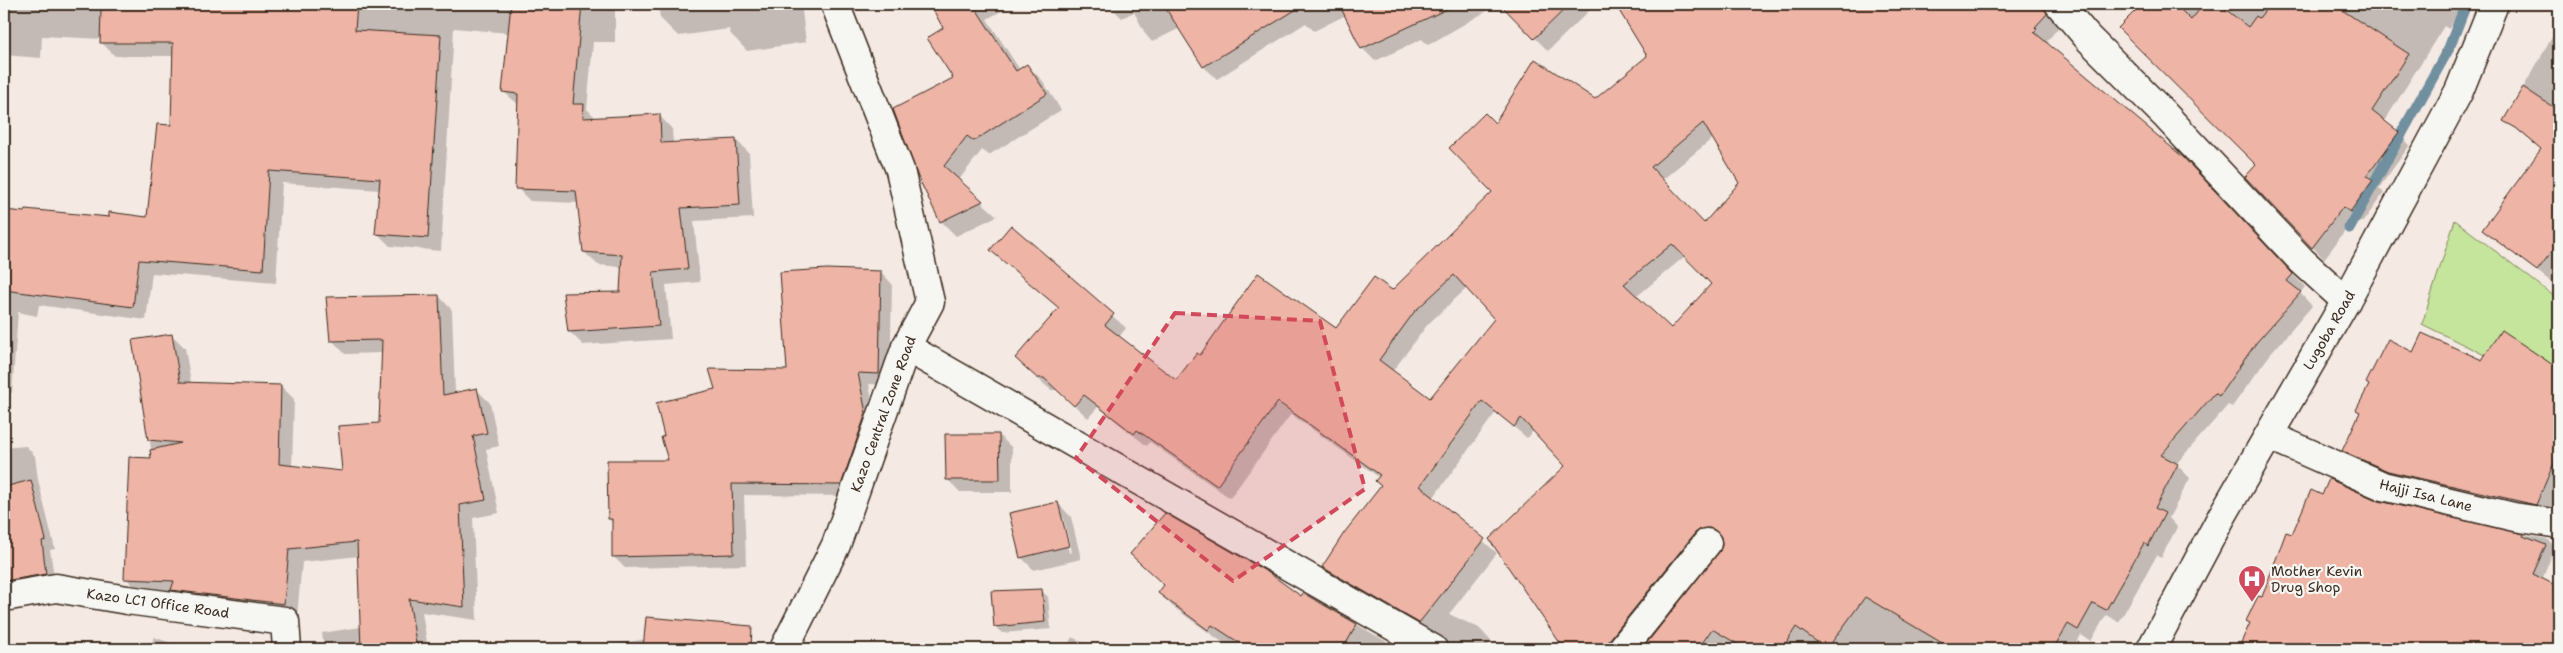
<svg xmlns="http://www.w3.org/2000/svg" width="2563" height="653" viewBox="0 0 2563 653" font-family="'Shantell Sans',sans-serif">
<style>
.green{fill:#c5e49c;stroke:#80875d}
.shadow{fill:#0003;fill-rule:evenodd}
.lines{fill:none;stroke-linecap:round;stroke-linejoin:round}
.stream{stroke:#708f9f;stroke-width:11}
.building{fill:#eeb4a6;stroke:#3b2a1e;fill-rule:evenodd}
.minor-casing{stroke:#3b2a1e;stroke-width:31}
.minor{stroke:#f6f6f2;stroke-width:28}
.marked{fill:#d1495b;fill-opacity:0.2;stroke:#d1495b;stroke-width:4;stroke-dasharray:10 6;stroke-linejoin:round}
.labels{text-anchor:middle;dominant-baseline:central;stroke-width:4.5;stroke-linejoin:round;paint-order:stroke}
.street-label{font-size:14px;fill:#3b2a1e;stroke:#f6f6f2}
.poi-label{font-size:14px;fill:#3b2a1e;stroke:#f6f6f2;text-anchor:start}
</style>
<rect width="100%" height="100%" fill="#f4e9e3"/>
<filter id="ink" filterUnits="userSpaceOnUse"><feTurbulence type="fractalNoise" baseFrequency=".02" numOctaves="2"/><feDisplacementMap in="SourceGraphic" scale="10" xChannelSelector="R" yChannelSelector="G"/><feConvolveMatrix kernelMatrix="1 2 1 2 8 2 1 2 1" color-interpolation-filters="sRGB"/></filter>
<g filter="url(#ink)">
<path class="green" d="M2455,220L2559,300V392L2422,324Z"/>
<g class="shadow">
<path d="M4,4H615V42H593L587,109L596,118L659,115L672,129L673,143L736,140L749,153L753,218L694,221L700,282L666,285L671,339L583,345L570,332L622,293V267L598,265L584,252L579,203L530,201L517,188L519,105L504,92L509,33L454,28L441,251L390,246L377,233L380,190L282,183L276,283L152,273L146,320L39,305L37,316L18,312L12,393L4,392V211L148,218L172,127L174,56H115L102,43V39L42,36L41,58L4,55Z"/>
<path d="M658,4H801L806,42L747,51L730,33L729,29L678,36L660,18Z"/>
<path d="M932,4H1002L1005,9L987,19L1020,70L1027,65L1042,80L1061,110L989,155L982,150L958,181L997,216L956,236L941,221L919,177L955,79L945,28Z"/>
<path d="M1108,4H1169L1180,28L1152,42L1146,35L1134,12L1122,18Z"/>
<path d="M1229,4H1499L1428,45L1422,39L1375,61L1362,48L1346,15L1314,31L1306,23L1217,79L1204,67L1183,33Z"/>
<path d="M1502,4H1596L1548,51Z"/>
<path d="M1617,4H2048L2056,17L2059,27L2047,41L2049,42L2047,45L2195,171L2305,287L2300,293L2312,306L2269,356L2232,407L2228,405L2176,464L2190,478L2169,518L2177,527L2161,558L2157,555L2119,622L2106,615L2091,641L2081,635L2073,649H1739L1725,641L1719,649H1643L1720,553L1723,540L1715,541L1625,649H1565L1491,539L1567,466L1534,430L1527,438L1496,412L1433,498L1497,553L1449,614L1479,628L1491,641L1485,649H1450L1449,644L1336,580L1323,567L1382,486L1380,478L1291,414L1230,498L1150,442L1147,446L1098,407L1088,418L1058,390H1051L1029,371L1060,309L992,250L1012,227L1126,328L1119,337L1176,382L1200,357L1336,330L1392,291L1494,192L1495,124L1595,101L1649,56ZM1713,138L1740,183L1705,225L1662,180ZM1685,256L1712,284L1671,329L1636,297ZM1467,288L1496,319L1430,400L1392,372L1428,324Z"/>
<path d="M2144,4H2463L2449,29L2444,26L2384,122L2410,145L2379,188L2384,193L2362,223L2355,218L2324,259L2246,177L2258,165L2120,28Z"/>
<path d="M2559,25V288L2483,229L2542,150L2505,120Z"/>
<path d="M881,272L892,284L890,385L869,384L877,426L852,496L744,495L746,565L625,568L613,556V523L609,519L670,461L789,371Z"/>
<path d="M439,296L452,310L455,394L476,389L490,403L499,446L486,449L499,513L473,518L477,620L422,612L428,649H324L322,633L361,627L359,556L302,562L297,616L139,592L126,578L153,460L133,341L172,335L185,348L191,383L281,386L294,399L292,467L344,472L380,424L382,353L345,354L332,340Z"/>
<path d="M2414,354L2528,380L2559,395V513L2396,477L2351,457L2344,451L2361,414L2358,410Z"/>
<path d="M999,435L1012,448V492H960L947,479Z"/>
<path d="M26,446L35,456L38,480L55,549L50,550L55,583L4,593V448Z"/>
<path d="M2323,496L2379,502L2510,533L2547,539L2555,547L2542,580L2559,588V649H2239L2251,624L2248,621L2263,599L2293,536Z"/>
<path d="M1058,503L1071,517L1081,559L1034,570L1021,557ZM1061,517H1063L1072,552L1069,553Z"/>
<path d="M1041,590L1048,597L1051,629L1002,633L995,626Z"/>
<path d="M1159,593L1301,598L1304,594L1399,649H1220L1222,642L1172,606Z"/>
<path d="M712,636L711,649H577L662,637Z"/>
<path d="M154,637L187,649H150Z"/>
<path d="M1072,637L1096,649H1066Z"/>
</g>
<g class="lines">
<path class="stream" d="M2349,228L2449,48L2466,4"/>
</g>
<g class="building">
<path d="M175,4H357L355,30L441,35L428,238L375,234L380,179L269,171L263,270L139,260L133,307L4,290V210L24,212L25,209L109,217V212L147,217L157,124L171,125L173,43H100L101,9L175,7Z"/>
<path d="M511,4H582L573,104H584L583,118L660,114L661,143L736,139L740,205L681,208L688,269L653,272L659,326L568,332L563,293L620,292L622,255L583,252L576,191L515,189L518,94L502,92Z"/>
<path d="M930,4H973L1016,71L1027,64L1047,94L974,141L967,136L944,166L983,201L940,222L918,177L893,109L953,78L927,38L943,28Z"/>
<path d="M1163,4H1305L1203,67Z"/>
<path d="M1339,4H1458L1361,49Z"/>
<path d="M1500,4H1570L1534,39Z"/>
<path d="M1615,4H2044L2047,14L2035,27L2037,29L2034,32L2183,157L2293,274L2287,281L2301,292L2256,343L2219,396L2215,393L2161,455L2178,464L2155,508L2165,513L2148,546L2144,543L2106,610L2093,603L2078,630L2068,624L2053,649H1952L1865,597L1827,649L1796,627L1782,649H1746L1712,629L1698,649H1642L1719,552L1722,545L1721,537L1716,531L1709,528L1701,529L1695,533L1610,639L1607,649H1564L1489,539L1565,466L1521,418L1514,427L1482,401L1420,486L1485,539L1419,623L1322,567L1344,533L1381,486L1375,481L1380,475L1278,402L1217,486L1137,430L1134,434L1084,395L1074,406L1044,378H1037L1015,358L1059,308L990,250L1011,225L1114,314L1105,325L1176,380L1197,353L1200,355L1258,273L1336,328L1374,277L1392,290L1492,192L1449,148L1485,113L1495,123L1535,59L1595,99L1647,56ZM1703,123L1739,183L1704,223L1651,167ZM1672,244L1711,284L1671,328L1624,284ZM1454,275L1494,319L1430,398L1379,360L1415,311Z"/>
<path d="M2142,4H2175L2191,20L2204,4H2219L2248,27L2256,16L2259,18L2270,4H2333L2409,54L2372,111L2399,132L2367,176L2373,180L2350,212L2343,207L2312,248L2245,177L2256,165L2118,28Z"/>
<path d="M2523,87L2559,111V242L2537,271L2482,230L2541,149L2516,128L2503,121Z"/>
<path d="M827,269L881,271L879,374L858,373L866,413L841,485L732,484L734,554L612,557V519H608L607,460H668L661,437L664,436L656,403L715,389L709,369L787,370L780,272Z"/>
<path d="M439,295L443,395L477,388L487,433L473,436L486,500L460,505L464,607L409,599L417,649H361L357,542L289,549L284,604L171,590L174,581L124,579L129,457L151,458L150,450L181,443L148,440L132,340L172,334L180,382L281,385L279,464L342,471L338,426L379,423L382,340L330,341L326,297Z"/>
<path d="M2501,330L2559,369V451L2536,505L2388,471L2342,451L2360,412L2356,410L2369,385L2366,383L2388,339L2413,352L2422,333L2482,360Z"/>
<path d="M945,434H999L1000,480H946Z"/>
<path d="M2329,479L2379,501L2524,534L2523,536L2546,545L2533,574L2559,587V649H2238L2250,623L2246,621L2258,596L2262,597L2286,532L2292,534L2311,490L2322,495Z"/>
<path d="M31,480L46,540L42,541L46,574L4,581V487Z"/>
<path d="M1058,502L1069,546L1020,558L1009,513Z"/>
<path d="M1165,513L1269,573L1301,596L1303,593L1357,624L1343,649H1249L1212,625L1208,630L1158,593L1164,585L1130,554Z"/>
<path d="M1042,589L1045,622L994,627L991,591Z"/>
<path d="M646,617L752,626L751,649H643Z"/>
</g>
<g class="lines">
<defs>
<g id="minor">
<path d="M2059,4L2088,38L2164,114L2302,261L2346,301"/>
<path d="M906,347L1433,649"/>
<path d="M2270,436L2383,486L2514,517L2559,524"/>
<path d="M4,597L56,588L127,600L285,621L287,649"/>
<path d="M784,649L836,545L906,347L930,302L900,170L835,4"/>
<path d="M1622,649L1707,543"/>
<path d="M2151,649L2222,516L2346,301L2459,91L2494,4"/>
</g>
</defs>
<use href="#minor" class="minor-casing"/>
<use href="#minor" class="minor"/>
</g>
</g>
<path class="marked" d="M1175,313L1320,321L1365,489L1233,581L1076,458Z"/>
<defs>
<symbol id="hospital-pin" viewBox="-11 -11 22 30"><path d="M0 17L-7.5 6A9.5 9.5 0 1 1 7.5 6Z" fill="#d1495b" stroke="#f6f6f2"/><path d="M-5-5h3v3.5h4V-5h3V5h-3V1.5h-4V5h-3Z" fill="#fff"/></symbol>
</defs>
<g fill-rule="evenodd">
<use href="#hospital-pin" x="2236" y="563" width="32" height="43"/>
</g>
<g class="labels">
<g class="street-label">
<text transform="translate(2329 330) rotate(-60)">Lugoba Road</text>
<text transform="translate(883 414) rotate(-70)">Kazo Central Zone Road</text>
<text transform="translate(2426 495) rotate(14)">Hajji Isa Lane</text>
<text transform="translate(158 603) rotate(8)">Kazo LC1 Office Road</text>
</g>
<g class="poi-label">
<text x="2271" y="571">Mother Kevin<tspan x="2271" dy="16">Drug Shop</tspan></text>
</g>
</g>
<rect width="2563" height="653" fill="none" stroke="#f6f6f2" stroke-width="20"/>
<rect x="10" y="10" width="2543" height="633" fill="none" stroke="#3b2a1e" stroke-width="2" filter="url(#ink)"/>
</svg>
